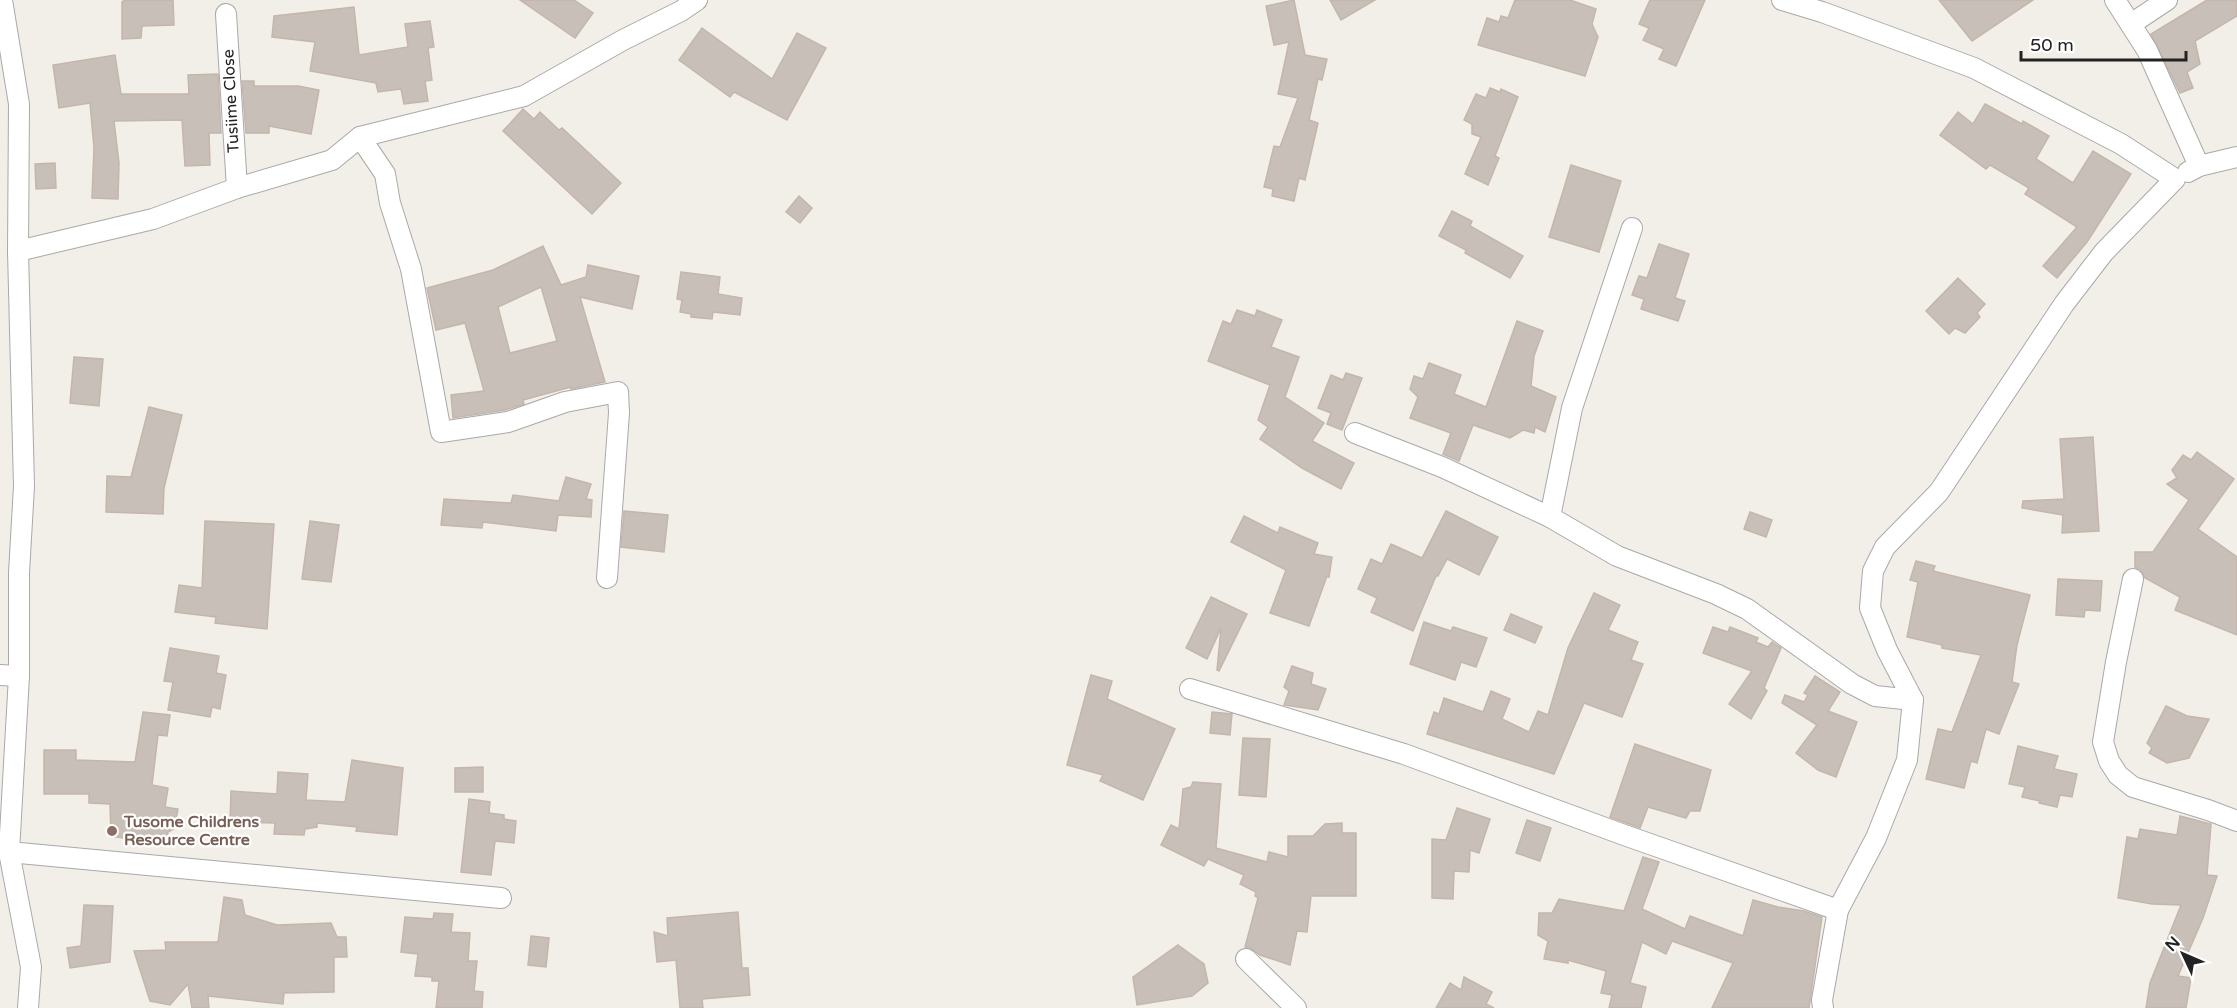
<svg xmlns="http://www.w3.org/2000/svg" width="2237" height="1008" viewBox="0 0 2237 1008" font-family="'Varela Round',sans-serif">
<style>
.building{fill:#c7bfb8;stroke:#c4b6ab;stroke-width:1.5;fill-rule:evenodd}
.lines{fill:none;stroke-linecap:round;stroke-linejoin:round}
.street-casing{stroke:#a9a9a9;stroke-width:22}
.street{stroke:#fff;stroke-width:20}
.education-dot{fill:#8d6e63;stroke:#fff;stroke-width:2}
.labels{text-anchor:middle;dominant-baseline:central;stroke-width:4.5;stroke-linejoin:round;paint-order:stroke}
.street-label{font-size:16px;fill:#222;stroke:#fff}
.education-label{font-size:16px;font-weight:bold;fill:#785e54;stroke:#fff;text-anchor:start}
</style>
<rect width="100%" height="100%" fill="#f2efe9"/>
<g class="building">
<path d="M125,0H173L174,25L142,26L141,38L122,39V2Z"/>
<path d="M520,0H574L593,13L575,38Z"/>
<path d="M1294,0L1305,55L1327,59L1322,80L1318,79L1309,120L1318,123L1305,180L1299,178L1294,201L1272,196L1273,189L1264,187L1274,146L1280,147L1298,98L1278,94L1289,42L1274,45L1266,6Z"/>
<path d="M1330,0H1375L1341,20Z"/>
<path d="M1515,0H1570L1596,9L1592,24L1598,37L1585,76L1478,45L1487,18L1499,22L1501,16L1508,18Z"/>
<path d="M1650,0H1705L1676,66L1659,59L1664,49L1643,40L1649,28L1639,24Z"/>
<path d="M1939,0H2033L1972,41Z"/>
<path d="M2207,0H2237V16L2195,41L2200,64L2187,72L2193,88L2180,93L2151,34Z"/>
<path d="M354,7L359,55L408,47L405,24L430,21L434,47L428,48L432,80L425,81L428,101L404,104L401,89L378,92L376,83L310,71L315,42L272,37L274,16Z"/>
<path d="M702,28L772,79L797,33L826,48L787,120L734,92L730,97L679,60Z"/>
<path d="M115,55L121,94H189L188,75L218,74L221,133H209L210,165L185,166L182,120L114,121L119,163L118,199L92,198L94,148L90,103L59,108L53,65Z"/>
<path d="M242,81H254V86H298L319,90L311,134L269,126V133H246Z"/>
<path d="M1490,88L1500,92L1501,89L1518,97L1495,156L1499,158L1488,185L1465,174L1481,137L1472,134V124L1464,120L1476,94L1486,98Z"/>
<path d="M1985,104L2022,124L2023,121L2049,136L2036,159L2073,183L2093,151L2131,174L2087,242L2057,278L2043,266L2077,227L2025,194L2029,188L1990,165L1986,169L1940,135L1958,112L1973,124Z"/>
<path d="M523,109L534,119L540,112L559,130L562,128L621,183L592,214L503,131Z"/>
<path d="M55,163L56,188L36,189L35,164Z"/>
<path d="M1571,165L1621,181L1599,252L1549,237Z"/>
<path d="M799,196L812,208L800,223L786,212Z"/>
<path d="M1452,211L1472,221L1470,226L1523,256L1510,278L1465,253L1466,250L1439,236Z"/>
<path d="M1659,244L1689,254L1675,298L1685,301L1678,321L1641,309L1644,299L1632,295L1639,276L1647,278Z"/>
<path d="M543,246L561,285L586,277L588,265L639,276L632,309L580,297L605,382L571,389V387L523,400L524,404L505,410L453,418L451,395L484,391L465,323L436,330L427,288L493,270ZM541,287L557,341L510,353L498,307Z"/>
<path d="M681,272L720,277L718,294L742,298L740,315L713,312L712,319L691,317V314L680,312L682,300L677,299Z"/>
<path d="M1958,278L1985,304L1977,313L1980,317L1965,333L1955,328L1949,334L1926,311Z"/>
<path d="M1237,310L1255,316L1257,310L1282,320L1271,347L1299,357L1285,397L1324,423L1312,441L1354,463L1341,489L1302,468L1260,439L1268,427L1258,420L1270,385L1208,361L1223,321L1231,324Z"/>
<path d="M1517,321L1543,331L1534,356L1531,386L1556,397L1545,432L1535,427L1534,433L1523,430L1510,438L1473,425L1459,461L1443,454L1451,433L1410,418L1418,397L1410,389L1414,376L1423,379L1429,363L1461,375L1454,394L1486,407Z"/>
<path d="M74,357L103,359L99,406L70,403Z"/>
<path d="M1346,373L1362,378L1342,430L1327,424L1331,413L1318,408L1331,375L1343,380Z"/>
<path d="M149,407L182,415L164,488L163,514L106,512L107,476L131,477Z"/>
<path d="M2093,437L2099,531L2062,533L2063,515L2022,508L2023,501L2064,499L2060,439Z"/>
<path d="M2197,452L2234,479L2198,529L2237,557V635L2175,610L2180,597L2145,578L2141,570L2135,567V552H2153L2189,500L2167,484L2177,478L2172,470L2183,455L2191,460Z"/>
<path d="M566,477L591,484L586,499L592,500L591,517L558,515L556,531L483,522L482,528L441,525L444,499L511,503L513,495L559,501Z"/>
<path d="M624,511L668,515L664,552L621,547Z"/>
<path d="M1446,511L1498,537L1479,575L1447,559L1438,576H1436L1413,631L1371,612L1377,598L1358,589L1371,559L1382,564L1391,544L1422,558Z"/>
<path d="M1750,512L1772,520L1766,537L1744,529Z"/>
<path d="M1244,516L1278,533L1280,527L1318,543L1314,554L1332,557L1329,577L1327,576L1309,626L1270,613L1286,570L1231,542Z"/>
<path d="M205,521L274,524L267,629L215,623L216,617L175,612L179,585L202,588Z"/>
<path d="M310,521L339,525L331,582L302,579Z"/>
<path d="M1916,561L1935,566L1933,571L2030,595L2017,645L2012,682L2019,684L1999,734L1986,729L1977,763L1971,761L1964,788L1926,779L1938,729L1952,732L1981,655L1942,648V645L1907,637L1918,582L1910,580Z"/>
<path d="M2058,579L2102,581L2100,611L2085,610L2084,617L2056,615Z"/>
<path d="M1594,593L1620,605L1608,630L1638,642L1631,660L1643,664L1622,717L1584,703L1554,774L1427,734L1434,712L1439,714L1444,698L1483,712L1491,691L1510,699L1502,719L1529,732L1538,711L1548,715L1568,648Z"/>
<path d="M1211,597L1247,614L1219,671L1217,670L1221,628L1207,659L1186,648Z"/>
<path d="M1511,614L1542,627L1535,643L1504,630Z"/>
<path d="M1424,622L1451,631L1453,627L1487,638L1476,667L1461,662L1455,680L1410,664Z"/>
<path d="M1713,627L1728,632L1730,627L1758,638L1756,642L1768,647L1772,642L1781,648L1764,688L1767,691L1751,719L1729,704L1752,671L1703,653Z"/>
<path d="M170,648L219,656L216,673L226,675L220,709L212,707L210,717L168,710L173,682L164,681Z"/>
<path d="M1292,666L1313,673L1311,684L1326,689L1318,710L1284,705L1289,691L1284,687Z"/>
<path d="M1091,675L1112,681L1107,699L1175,729L1143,800L1100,781L1103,775L1067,765Z"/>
<path d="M1815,676L1840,692L1828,711L1857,722L1836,777L1818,770L1796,753L1817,725L1782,703L1785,695L1804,702L1808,695L1804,693Z"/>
<path d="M2166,706L2187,716L2209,719L2189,758L2167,763L2149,753L2152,748L2147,743Z"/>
<path d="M143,712L170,715L167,736L158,735L152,785L168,788L165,807L178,809L174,829L168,832L166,845L111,836L110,804L89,803V794H44V750H76V760L135,762Z"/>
<path d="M1212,712L1232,714L1230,735L1210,733Z"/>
<path d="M1243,738L1270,739L1266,797L1239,795Z"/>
<path d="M1635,744L1711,770L1700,811H1690L1686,818L1648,807L1640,828L1610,817Z"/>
<path d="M2018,746L2058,756L2054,769L2077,774L2072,797L2060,795L2057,807L2039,803L2040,801L2022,797L2025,787L2009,784Z"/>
<path d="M352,760L403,768L397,835L356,831L357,827L317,823V827L305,829L304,835L274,834L275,823L230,822L231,791L277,794L278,772L308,774L306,800L345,802Z"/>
<path d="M483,767V792H455V768Z"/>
<path d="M1193,782L1221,784L1216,848L1267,862L1269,852L1288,857V836H1313L1325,824L1342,823V833H1356V896H1311L1307,932L1297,931L1290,965L1260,955L1250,948L1245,947L1258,898L1255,896L1256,892L1240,884L1244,875L1208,859L1204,866L1161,845L1171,825L1179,829L1183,789L1191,787Z"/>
<path d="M469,799L490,802L489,813L504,815V819L516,821L514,843L495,841L491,875L461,872Z"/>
<path d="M1457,808L1490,819L1479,853L1470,850L1469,872L1454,871L1453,899L1432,898V839L1446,840Z"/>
<path d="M2180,816L2211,824L2207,875L2217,876L2203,918L2178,976L2191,978L2186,1008H2146L2150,983L2181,905L2152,904L2118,898L2127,837L2138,839L2140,829L2177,835Z"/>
<path d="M1527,820L1551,828L1540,861L1516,853Z"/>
<path d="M1643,857L1659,862L1642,909L1685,929L1690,916L1743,936L1753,900L1778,907L1804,911L1822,917L1809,1008H1712L1733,963L1672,941L1666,954L1642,942L1630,983L1646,987L1641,1008H1609L1612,995L1601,993L1606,971L1568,960V963L1544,959L1548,941L1538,935L1539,913H1552L1559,899L1624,911Z"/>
<path d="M224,897L242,900L245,915L277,925L331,923L337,937H346L347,957H334V992L284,993L283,1004L208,996L209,1008H192L188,984L170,1005L150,1001L134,951L166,950L165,942H218Z"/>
<path d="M84,905L113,906L110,962L70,968L67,948L81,946Z"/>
<path d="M738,912L742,968H748L750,995L702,999L703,1008H680L676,960L657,962L654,932L668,936L667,918Z"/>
<path d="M434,913L453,914L451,932L470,933L468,961H477L474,991L483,992L482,1008H436L439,981H432V977L415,976L418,954L401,952L405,917L433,919Z"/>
<path d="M531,936L549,938L546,967L528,965Z"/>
<path d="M1178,945L1204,964L1208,983L1192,996L1137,1005L1133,977Z"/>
<path d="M1464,977L1492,992L1486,1004L1494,1008H1436L1450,983L1461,990Z"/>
</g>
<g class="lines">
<defs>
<g id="street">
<path d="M2,0L19,104L18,251L24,486L19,573V676L9,852L31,967L28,1008"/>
<path d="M1782,0L1822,12L1974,68L2121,144L2175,179L2104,252L2064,304L1939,492L1885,547L1873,571L1870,608L1887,650L1913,700L1907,760L1876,838L1838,910L1822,1000L1823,1008"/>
<path d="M2115,0L2147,50L2199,166"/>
<path d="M226,14L237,188"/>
<path d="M2131,24L2167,0"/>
<path d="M360,137L385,174L390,203L411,269L441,432L508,422L565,402L618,392L619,413L607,578"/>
<path d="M2188,172L2199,166L2237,157"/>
<path d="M1632,228L1572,408L1550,517L1617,556L1716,594L1747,609L1852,684L1875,696L1913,700"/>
<path d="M18,251L153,219L237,188L332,160L360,137L524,96L623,40L681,11L697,0"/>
<path d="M1355,433L1442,467L1550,517"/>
<path d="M2133,579L2116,662L2103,742L2109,761L2118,775L2133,787L2208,810L2237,821"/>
<path d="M0,675L19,676"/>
<path d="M1190,689L1404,754L1627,836L1838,910"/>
<path d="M9,852L501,898"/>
<path d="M1246,959L1296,1008"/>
</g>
</defs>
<use href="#street" class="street-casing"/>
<use href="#street" class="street"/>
</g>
<circle class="education-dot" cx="112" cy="831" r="6"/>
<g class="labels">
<g class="street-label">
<text transform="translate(231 101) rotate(-93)">Tusiime Close</text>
</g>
<g class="education-label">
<text x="124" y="822">Tusome Childrens<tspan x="124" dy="18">Resource Centre</tspan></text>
</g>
</g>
<g transform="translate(2183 954) rotate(314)" stroke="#ffffff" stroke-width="4.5" paint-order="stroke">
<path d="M0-4.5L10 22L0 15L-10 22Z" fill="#222222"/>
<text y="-9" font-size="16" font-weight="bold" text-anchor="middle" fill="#222222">N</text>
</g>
<path d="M2021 51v9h165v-9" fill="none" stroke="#222222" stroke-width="3"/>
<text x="2030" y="51" font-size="18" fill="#222222" stroke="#ffffff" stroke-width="4.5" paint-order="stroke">50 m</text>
</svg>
